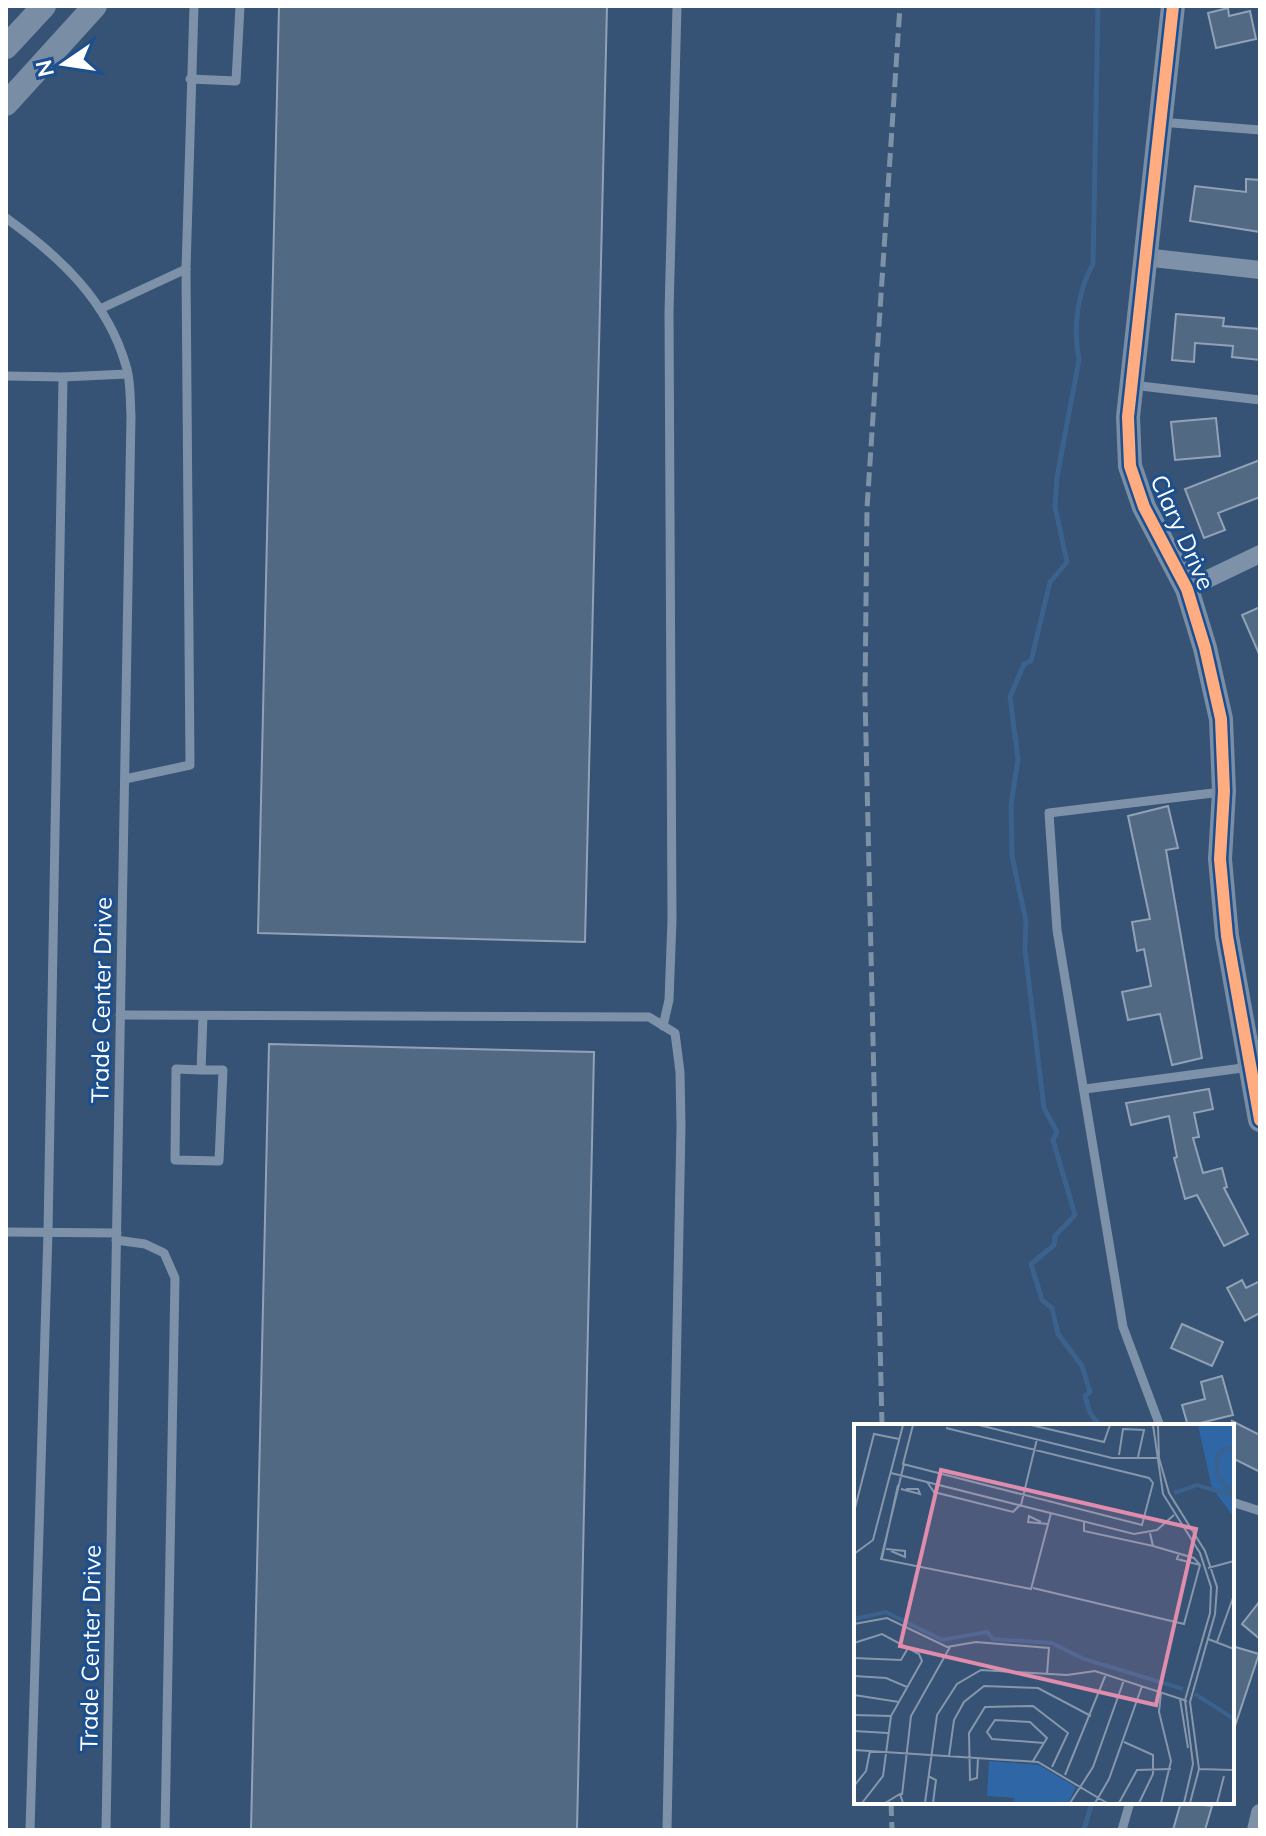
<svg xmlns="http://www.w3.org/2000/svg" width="1266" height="1836" viewBox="0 0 1266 1836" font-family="Mulish,sans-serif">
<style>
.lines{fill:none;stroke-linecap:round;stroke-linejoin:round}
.stream{stroke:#3b618d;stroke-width:5}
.building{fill:#526984;stroke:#92a2b6;stroke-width:2}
.lane{stroke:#7d92a8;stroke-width:9}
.street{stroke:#7d92a8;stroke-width:18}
.secondary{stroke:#798da4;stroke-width:24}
.rail{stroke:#7e92a7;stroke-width:5;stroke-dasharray:14 6;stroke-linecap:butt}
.cycleway-casing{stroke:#1b4f8f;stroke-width:17}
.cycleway{stroke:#ffac80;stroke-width:12}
.labels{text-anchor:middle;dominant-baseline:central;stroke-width:6;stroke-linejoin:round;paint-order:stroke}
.street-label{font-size:24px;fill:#fff;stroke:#1b4f8f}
.inset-river{fill:none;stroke:#3b618d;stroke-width:4}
.inset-road{fill:none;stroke:#8697ac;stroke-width:2}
.view{fill:#e08cad;fill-opacity:0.15;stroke:#e08cad;stroke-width:4}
.inset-edge{fill:none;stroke:#fff;stroke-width:4}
</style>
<rect width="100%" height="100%" fill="#365274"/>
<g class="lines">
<g class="stream">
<path d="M1098,6L1093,264C1077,292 1073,329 1079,360L1057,477L1055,507L1067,562L1050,582L1031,661L1024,664L1010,697L1018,759L1011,805L1012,856L1026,921L1025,950L1044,1108L1057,1132L1053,1140L1075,1215L1055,1236L1054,1245L1031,1264L1042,1300L1052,1308L1058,1334L1082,1366L1090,1392L1085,1396L1090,1413L1100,1426"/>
<path d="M1084,1830L1092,1802"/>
</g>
</g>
<g class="building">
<path d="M279,6H607L585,942L258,933Z"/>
<path d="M1228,8L1229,16L1250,11L1256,39L1216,48L1208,13Z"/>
<path d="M1246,179L1260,180V232L1190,221L1195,186L1246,192Z"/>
<path d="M1176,314L1224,318L1223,326L1260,329V360L1232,357L1233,346L1195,343L1194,362L1172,360Z"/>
<path d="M1216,418L1220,456L1175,460L1171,422Z"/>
<path d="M1260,460V497L1218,513L1225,530L1204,538L1185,489Z"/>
<path d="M1260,607V656L1242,615Z"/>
<path d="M1168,806L1178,848L1166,850L1202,1058L1172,1065L1160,1014L1128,1020L1122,992L1151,986L1144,949L1137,951L1132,922L1150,919L1128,816Z"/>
<path d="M269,1044L594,1052L577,1830H251Z"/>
<path d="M1209,1089L1213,1109L1194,1113L1199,1137L1193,1138L1203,1173L1222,1168L1227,1187L1224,1188L1248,1234L1224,1246L1197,1195L1185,1199L1174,1158L1177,1157L1169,1116L1131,1125L1126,1103Z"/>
<path d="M1242,1280L1246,1288L1260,1281V1313L1245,1321L1227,1288Z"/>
<path d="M1182,1324L1223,1342L1212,1366L1171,1348Z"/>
<path d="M1222,1376L1233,1415L1188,1426L1182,1405L1205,1399L1201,1382Z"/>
<path d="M1232,1421L1260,1435V1472L1232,1458Z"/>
<path d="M1260,1601V1639L1242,1624Z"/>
<path d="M1232,1646L1259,1654L1235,1726H1232Z"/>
<path d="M1181,1802L1212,1806L1205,1830H1173Z"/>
</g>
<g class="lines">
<g class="lane">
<path d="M190,79L236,81L240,6"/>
<path d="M1160,122L1260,130"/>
<path d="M6,218C59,256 108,301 126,366C131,381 130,400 131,416L106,1830"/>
<path d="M186,269L194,6"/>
<path d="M100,309L186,269L190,765L125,779"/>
<path d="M6,376L63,377L48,1232L30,1830"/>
<path d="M63,377L127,374"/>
<path d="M1132,385L1260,400"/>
<path d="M120,1015L649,1017L675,1033L680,1072L681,1127L667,1830"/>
<path d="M663,1026L669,1000L672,920L669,312L677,6"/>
<path d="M201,1070L176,1069L175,1160L219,1161L223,1070H201L203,1016"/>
<path d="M1085,1089L1250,1067"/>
<path d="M6,1232L117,1233"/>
<path d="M116,1240L145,1244L164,1253L175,1278L165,1830"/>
<path d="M1160,1426L1123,1327L1057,930L1049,813L1221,792"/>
<path d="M1232,1502L1260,1511"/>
<path d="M1122,1830L1130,1802"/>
</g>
<g class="street">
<path d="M1144,257L1260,270"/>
<path d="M1187,589L1260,554"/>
<path d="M1256,1830L1260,1813"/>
</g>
<g class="secondary">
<path d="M1173,6L1128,417L1130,466L1144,507L1187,589L1205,648L1221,719L1224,791L1220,859L1227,936L1260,1120"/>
<path d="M6,47L44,6"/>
<path d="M6,104L95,6"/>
</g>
<g class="rail">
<path d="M882,1426L865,696L867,508L900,6"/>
<path d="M891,1802L892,1830"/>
</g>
<defs>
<path id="cycleway" d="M1173,6L1128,417L1130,466L1144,507L1187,589L1205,648L1221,719L1224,791L1220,859L1227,936L1260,1120"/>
</defs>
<use href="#cycleway" class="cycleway-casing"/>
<use href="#cycleway" class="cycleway"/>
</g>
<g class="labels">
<g class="street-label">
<text transform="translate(1183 532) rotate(66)">Clary Drive</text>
<text transform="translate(101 1000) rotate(-89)">Trade Center Drive</text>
<text transform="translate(90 1648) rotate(-89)">Trade Center Drive</text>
</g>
</g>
<g transform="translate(854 1424)">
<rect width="380" height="380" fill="#365274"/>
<path d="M344,1H380V93L358,64Z" fill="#2f66a5"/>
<path d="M135,337L185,341L222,363L214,379H160V374L133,372Z" fill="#2f66a5"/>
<path class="inset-river" d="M380,24L369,26L363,34V51L380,70M320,69L343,61L380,72M0,195L32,188L88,216L133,208L139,215L198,219L230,235L329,265M341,270L380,295"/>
<path class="inset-road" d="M59,1L49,40L288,101L299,59L295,54L92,4M125,1L258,34H303M177,1L250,18L256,1M299,1L309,70L346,129L357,163L356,189L331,276L339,340L330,379M304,1L305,34L315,69L351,127L363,163L361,190L336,278L345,345L336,379M265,31L269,5L290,6L284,33M50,40L27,135L177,165L197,89M37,49L280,110L303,106L320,91M73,58L80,68L159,88L166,81M47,65L66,70L64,65H52M167,81L183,15M0,88L20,10L45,15M230,97V107L299,122L296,109M187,98L175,92L174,98L194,100M32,125L51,127V133L37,127M325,129L323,135L346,141M0,130L19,116L49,1M28,134L44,61M354,144L380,137M179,164L330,200L346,141L340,134L299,122M0,200L33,194L93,223L122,218L195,224L193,250M354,215L380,225M363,218L380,171M0,219L28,210L65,230L68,237L37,292L29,352L8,379M0,234L47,236L54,224M0,252L32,254L53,263M0,271L45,278M326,275L334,324M0,291L37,292M0,307L34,309M270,318L299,331V350L285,379M0,326L184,338L253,379M95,332L100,296L110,278L130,262L184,264L237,292M124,334L123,354L116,356L115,309L131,283L179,282L214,309L198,343M179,337L193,314L176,298L141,296L133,308L138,315L190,319M344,345L380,346M211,351L252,250M74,352L82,356L79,379M0,362L12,347L16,327M48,371L57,292L96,223M31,379L46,370L49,379M71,379L83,291L103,260L127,246L213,251L241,247L333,277M216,379L239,343L270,256M241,379L255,355L288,262M265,379L283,346L317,345M307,379L317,337L305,288L307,269M363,379L370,352"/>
<path class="view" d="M87,46L342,105L302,281L46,222Z"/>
<rect width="380" height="380" class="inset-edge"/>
</g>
<rect width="1266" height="1836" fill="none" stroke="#ffffff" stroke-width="16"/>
<g transform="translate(64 64) rotate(257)" stroke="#1b4f8f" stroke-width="6" paint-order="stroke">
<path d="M0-6L14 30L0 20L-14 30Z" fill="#ffffff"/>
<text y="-12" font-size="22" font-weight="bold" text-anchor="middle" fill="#ffffff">N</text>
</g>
</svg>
